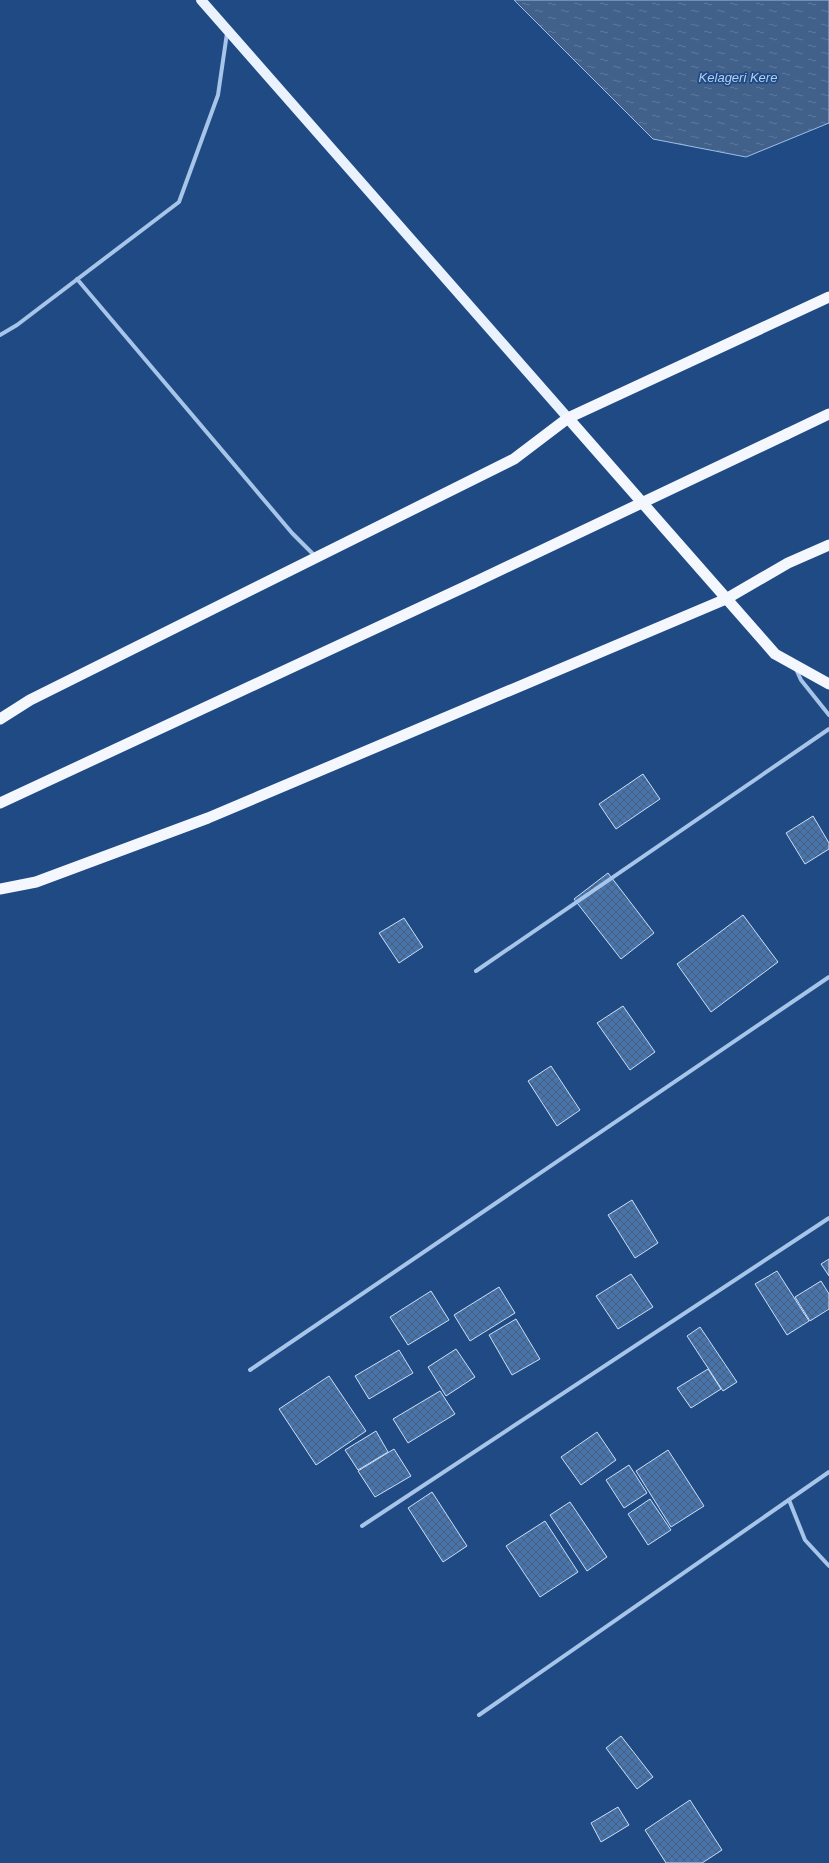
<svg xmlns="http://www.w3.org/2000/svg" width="829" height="1863" viewBox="0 0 829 1863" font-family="Arial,sans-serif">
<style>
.water{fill:url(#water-ripples);stroke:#9abfeb}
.building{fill:url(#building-cross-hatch);stroke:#cbdff7}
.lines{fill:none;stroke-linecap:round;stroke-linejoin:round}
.minor{stroke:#a7c4e9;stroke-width:4}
.primary{stroke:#eaf2fe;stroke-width:10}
.trunk{stroke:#f4f8fe;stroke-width:11}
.trunk-bridge{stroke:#f4f8fe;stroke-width:11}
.labels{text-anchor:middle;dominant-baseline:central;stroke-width:3.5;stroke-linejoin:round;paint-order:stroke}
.water-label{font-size:13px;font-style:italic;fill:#b2cef1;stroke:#1f4a84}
</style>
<defs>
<pattern id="water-ripples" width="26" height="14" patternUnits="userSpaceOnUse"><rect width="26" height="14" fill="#41618b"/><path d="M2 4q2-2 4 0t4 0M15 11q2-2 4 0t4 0" fill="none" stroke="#5e799c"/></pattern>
<pattern id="building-cross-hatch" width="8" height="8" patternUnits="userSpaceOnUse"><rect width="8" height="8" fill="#4874ad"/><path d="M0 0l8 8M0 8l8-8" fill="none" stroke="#4a5e78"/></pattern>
</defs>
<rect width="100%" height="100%" fill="#1f4a84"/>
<path class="water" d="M514,0H829V123L746,157L653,139Z"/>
<g class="building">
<path d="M643,774L660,799L616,829L599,804Z"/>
<path d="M813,816L829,843V849L805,864L786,833Z"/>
<path d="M608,873L654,933L621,959L574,899Z"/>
<path d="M743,915L778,962L711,1012L677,964Z"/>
<path d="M404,918L423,947L399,963L379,933Z"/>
<path d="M623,1006L655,1052L630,1070L597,1023Z"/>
<path d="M551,1066L580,1110L557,1126L528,1081Z"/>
<path d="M632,1200L658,1243L635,1258L608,1215Z"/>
<path d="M829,1259V1276L821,1264Z"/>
<path d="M777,1271L809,1321L787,1335L755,1284Z"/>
<path d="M631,1274L653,1307L618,1329L596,1296Z"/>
<path d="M821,1281L829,1294V1309L810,1321L795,1297Z"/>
<path d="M499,1287L515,1313L470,1341L454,1315Z"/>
<path d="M431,1291L449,1320L408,1345L390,1317Z"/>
<path d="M516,1319L540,1359L512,1375L489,1335Z"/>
<path d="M700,1327L737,1382L723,1391L687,1336Z"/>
<path d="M456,1349L475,1377L446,1396L428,1367Z"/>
<path d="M399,1350L413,1373L369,1399L355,1376Z"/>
<path d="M708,1369L721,1389L691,1408L677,1388Z"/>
<path d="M329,1376L366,1431L316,1465L279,1409Z"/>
<path d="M440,1391L455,1414L408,1443L393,1419Z"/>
<path d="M376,1431L388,1452L358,1470L345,1450Z"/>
<path d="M597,1432L616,1460L581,1485L561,1457Z"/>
<path d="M394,1449L411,1476L375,1497L358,1471Z"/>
<path d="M668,1450L704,1506L671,1527L636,1471Z"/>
<path d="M629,1465L647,1493L624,1508L606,1480Z"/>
<path d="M432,1492L467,1546L443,1562L408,1508Z"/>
<path d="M650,1499L671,1530L648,1545L628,1514Z"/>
<path d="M570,1502L607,1557L587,1571L550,1515Z"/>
<path d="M545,1521L578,1572L540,1597L506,1546Z"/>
<path d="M621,1736L653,1777L637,1789L606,1748Z"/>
<path d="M690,1800L722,1850L702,1863H666L645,1830Z"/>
<path d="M618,1807L629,1825L601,1842L591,1823Z"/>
</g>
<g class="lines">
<g class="minor">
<path d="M77,279L292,533L315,556"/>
<path d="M0,335L17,325L179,202L218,95L227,33"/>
<path d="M796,669L801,680L829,715"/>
<path d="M476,971L829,729"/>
<path d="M250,1370L829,977"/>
<path d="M789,1500L805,1540L829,1566"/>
<path d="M362,1526L829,1218"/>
<path d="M479,1715L829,1472"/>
</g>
<path class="primary" d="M201,0L568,418"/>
<g class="trunk">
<path d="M568,418L775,654L829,684"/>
<path d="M787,434L829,414"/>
<path d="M0,719L30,700L514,459L568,418L829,297"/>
<path d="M0,803L473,583"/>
<path d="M0,889L36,882L208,818L726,599L788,563L829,545"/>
</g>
<path class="trunk-bridge" d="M473,583L787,434"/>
</g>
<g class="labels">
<g class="water-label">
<text x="738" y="77">Kelageri Kere</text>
</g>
</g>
</svg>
